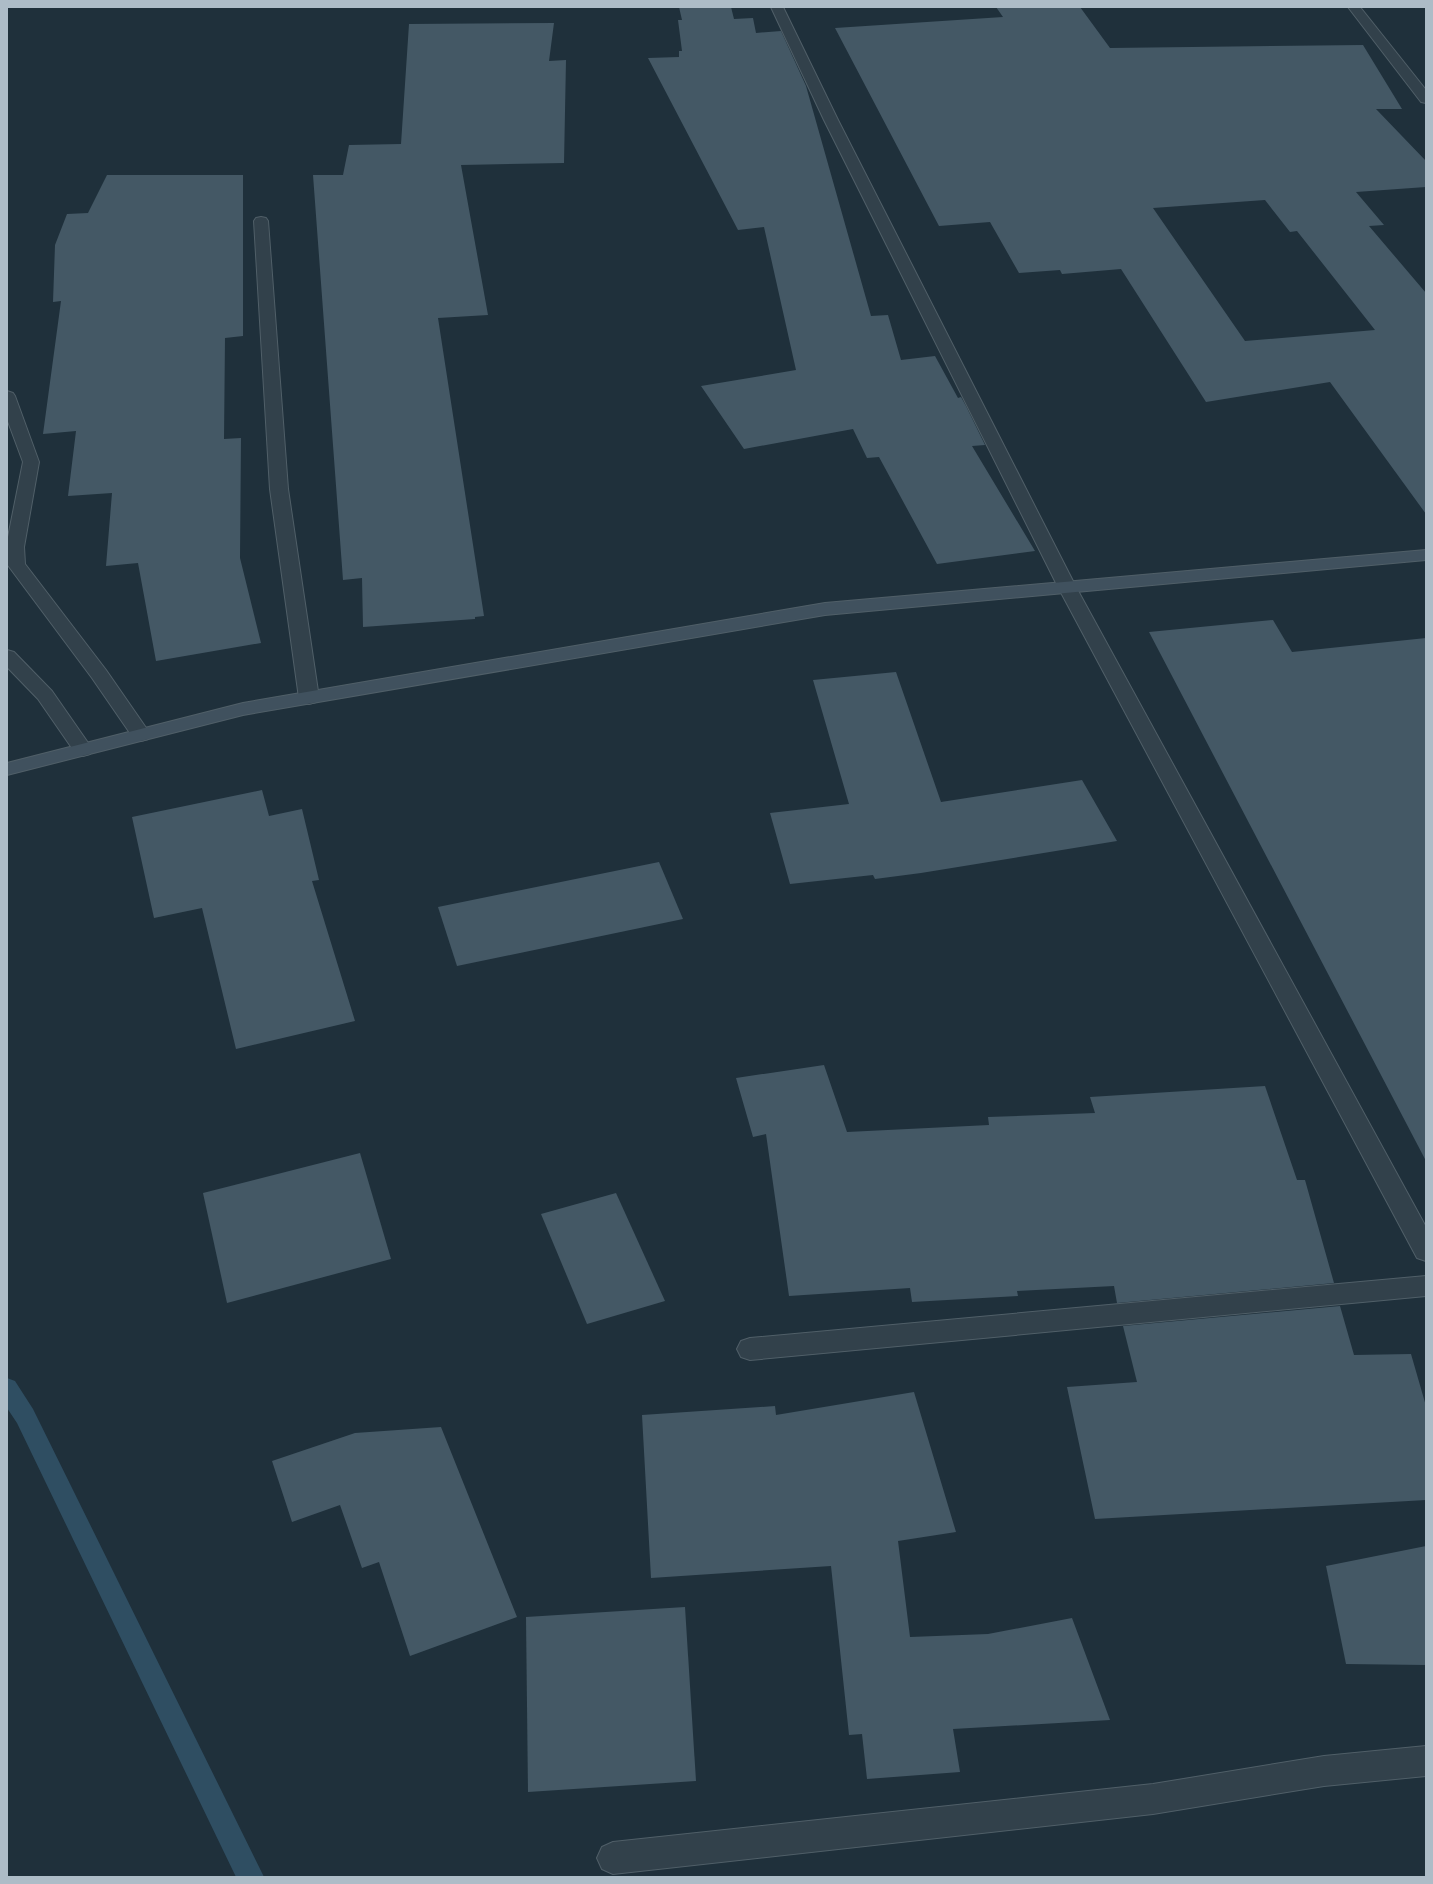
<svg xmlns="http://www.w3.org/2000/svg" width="1433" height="1884" viewBox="0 0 1433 1884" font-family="'DM Sans',sans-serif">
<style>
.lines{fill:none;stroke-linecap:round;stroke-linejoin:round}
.stream{fill:#2f4e62;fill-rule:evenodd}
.building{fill:#445865;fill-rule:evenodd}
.lane-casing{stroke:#505f68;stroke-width:2}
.street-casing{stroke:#505f68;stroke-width:2}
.secondary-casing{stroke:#505f68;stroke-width:2}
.lane{fill:#32414b;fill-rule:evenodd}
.street{fill:#32414b;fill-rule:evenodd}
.secondary{fill:#40515e;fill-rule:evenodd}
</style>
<rect width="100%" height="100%" fill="#1f303b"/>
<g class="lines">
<path class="stream" d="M7,1378L15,1381L33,1409L264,1877H236L17,1423L7,1408Z"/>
</g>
<g class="building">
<path d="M679,7H731L734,19L753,18L756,33L781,31L806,86L871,316L888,315L901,360L935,356L958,398L961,397L966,406L985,445L972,446L1035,551L937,564L879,457L867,458L853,429L744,449L701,386L796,370L764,227L738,230L648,58L679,57V51H682L678,20H682Z"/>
<path d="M996,7H1080L1110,48L1363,45L1402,109H1376L1426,161V187L1356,192L1384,225L1369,226L1426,293V514L1330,382L1206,402L1121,269L1062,274L1060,270L1019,273L990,222L939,226L835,28L1003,17ZM1265,200L1290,232L1297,231L1375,330L1245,341L1153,208Z"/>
<path d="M554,23L549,61L566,60L564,163L461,165L488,315L438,318L484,616L475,617V619L363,627L362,578L343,580L313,175H343L349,145L401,144L409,24Z"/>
<path d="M107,175H243V336L225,338L224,439L241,438L240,558L261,643L156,661L138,563L106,566L112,493L68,496L76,431L43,434L61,301L53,302L55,245L67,214L88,213Z"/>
<path d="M1273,620L1292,652L1426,638V1161L1149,632Z"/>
<path d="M896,672L941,802L1082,780L1117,841L921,873L875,879L873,875L790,884L770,813L849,804L813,680Z"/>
<path d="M262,790L269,816L302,809L319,880L312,881L355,1021L236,1049L202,908L154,918L132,817Z"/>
<path d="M659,862L683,919L457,966L438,907Z"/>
<path d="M824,1065L847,1132L989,1125L988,1117L1095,1113L1090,1097L1265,1086L1297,1180H1305L1334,1283L1117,1303L1114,1286L1017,1291L1018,1296L912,1302L910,1288L789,1296L766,1134L753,1137L736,1078Z"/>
<path d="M360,1153L391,1259L227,1303L203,1193Z"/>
<path d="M616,1193L665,1301L587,1324L541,1214Z"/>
<path d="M1340,1306L1354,1355L1411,1354L1426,1406V1500L1095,1519L1067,1387L1137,1382L1123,1326Z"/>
<path d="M914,1392L956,1532L898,1541L910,1637L988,1634L1072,1618L1110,1720L953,1729L960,1772L867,1779L862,1734L849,1735L831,1566L651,1578L642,1415L775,1406L776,1415Z"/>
<path d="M441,1427L517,1617L410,1656L379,1562L362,1568L340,1505L292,1522L272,1461L355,1433Z"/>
<path d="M1426,1546V1665L1346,1664L1326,1566Z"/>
<path d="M685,1607L696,1781L528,1792L526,1617Z"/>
</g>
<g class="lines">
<defs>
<g id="lane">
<path d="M7,391L13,393L15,396L39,462L24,547L25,564L106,670L151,735L148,739L141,741L134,739L92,678L7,564V542L23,462L7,419Z"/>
<path d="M7,650L14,652L52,691L93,750L90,754L83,756L76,754L38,699L7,667Z"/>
</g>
<g id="street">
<path d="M771,7H783L838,120L1076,587L1426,1227V1261L1417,1258L1058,587L824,120Z"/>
<path d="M1348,7H1360L1426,90V103L1421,102Z"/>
<path d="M261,217L266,218L268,221L288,489L319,698L316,702L309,704L302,702L299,698L270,489L254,221L256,218Z"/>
<path d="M1426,1276V1296L750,1360L741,1357L737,1349L741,1341L750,1338Z"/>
<path d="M1426,1746V1776L1324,1786L1153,1814L613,1874L602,1869L597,1858L602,1847L613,1842L1153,1784L1324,1756Z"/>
</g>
<path id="secondary" d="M1426,550V560L825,615L243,715L7,775V763L243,703L825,603Z"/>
</defs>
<use href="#lane" class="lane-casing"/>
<use href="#street" class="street-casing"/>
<use href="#secondary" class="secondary-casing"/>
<use href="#lane" class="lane"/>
<use href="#street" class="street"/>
<use href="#secondary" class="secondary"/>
</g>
<rect width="1433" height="1884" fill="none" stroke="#adbcc7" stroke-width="16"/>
</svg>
